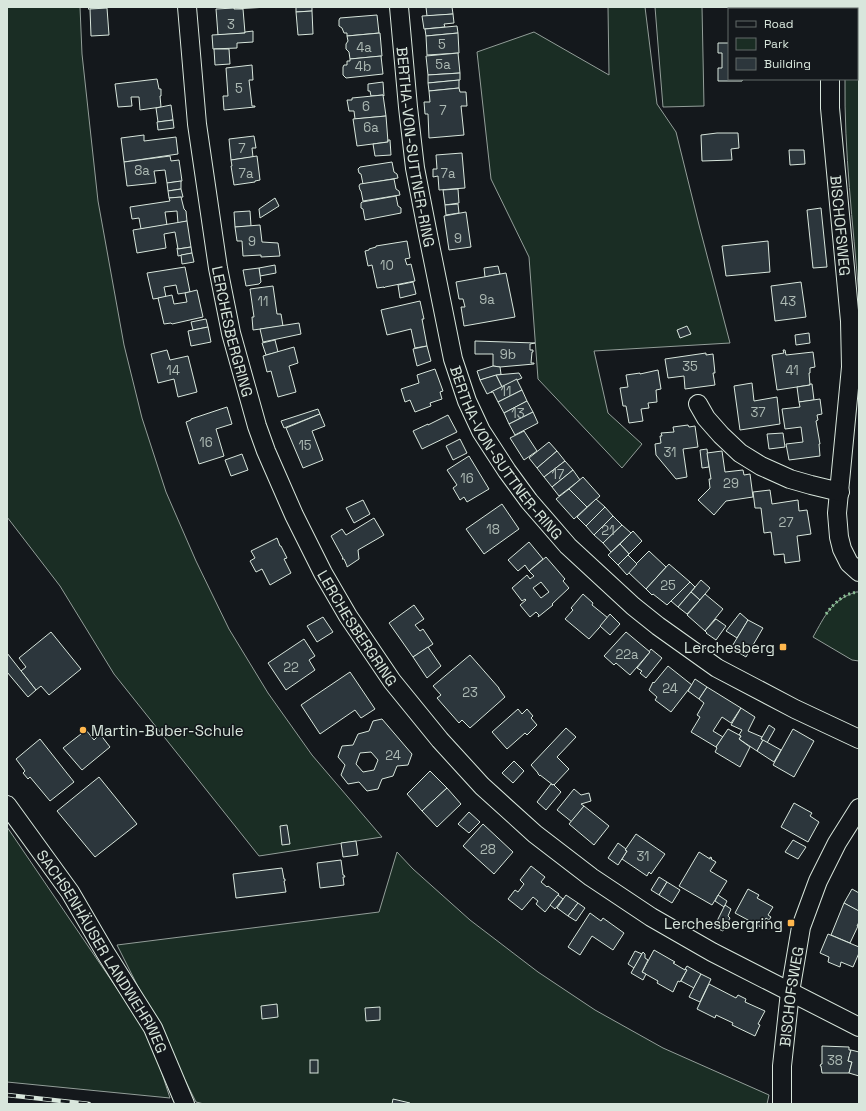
<svg xmlns="http://www.w3.org/2000/svg" width="866" height="1111" viewBox="0 0 866 1111" font-family="'Space Grotesk',sans-serif">
<style>
.green{fill:#1a2d24;stroke:#939e99}
.building{fill:#2c363c;stroke:#d8e6dc;fill-rule:evenodd}
.lines{fill:none;stroke-linecap:round;stroke-linejoin:round}
.minor-casing{stroke:#d8e6dc;stroke-width:20}
.minor{stroke:#14181c;stroke-width:18}
.rail-casing{stroke:#d8e6dc;stroke-width:4.5}
.rail{stroke:#14181c;stroke-width:3;stroke-dasharray:9;stroke-linecap:butt}
.hedge{stroke:#8ac095;stroke-width:3;stroke-dasharray:2 3;stroke-linecap:butt}
.poi-dot{fill:#ffb74d;stroke:#14181c;stroke-width:1.5}
.labels{text-anchor:middle;dominant-baseline:central;stroke-width:3;stroke-linejoin:round;paint-order:stroke}
.number-label{font-size:13px;fill:#adbab4}
.street-label{font-size:15px;fill:#d8e6dc;stroke:#14181c}
.poi-label{font-size:15px;fill:#d8e6dc;stroke:#14181c;text-anchor:end}
</style>
<rect width="100%" height="100%" fill="#14181c"/>
<g class="green">
<path d="M7,7H80L82,54L98,201L124,345L142,418L166,492L196,561L229,629L268,693L312,755L382,837L259,856L114,674L60,586L7,517Z"/>
<path d="M608,7H645L657,104L676,132L699,225L730,343L594,351L608,413L642,444L622,468L538,379L529,257L491,179L477,52L534,32L609,75Z"/>
<path d="M655,7H702L704,106L663,107Z"/>
<path d="M846,7H859V296C853,224 844,151 845,79H857V9H846Z"/>
<path d="M856,592H859V661L852,660L813,637C825,616 831,600 856,592Z"/>
<path d="M7,827L150,1037L170,1098L7,1082Z"/>
<path d="M397,852L413,869L470,920L538,972L595,1010L663,1048L769,1095L767,1104H204L196,1102L117,945L379,912Z"/>
</g>
<g class="building">
<path d="M90,7H107V8L88,9Z"/>
<path d="M224,7H268L234,9V8H224Z"/>
<path d="M296,7H312V11L296,12Z"/>
<path d="M426,7H452L453,14L427,16Z"/>
<path d="M107,8L109,35L91,36L90,9Z"/>
<path d="M234,8V9H243L245,33L218,35L216,9Z"/>
<path d="M312,11L313,34L298,35L296,12Z"/>
<path d="M453,14L454,23L444,24L445,27L424,29L422,16Z"/>
<path d="M377,15L379,33L347,36V33H344L342,28L339,26V20L340,18Z"/>
<path d="M457,26L458,33L426,36L425,29Z"/>
<path d="M253,31V42L237,43V48L213,49L212,35L245,33V32Z"/>
<path d="M380,33L382,56L350,59L349,52L346,49V44L348,41L347,36Z"/>
<path d="M458,33L459,53L427,55L426,36Z"/>
<path d="M718,43H729V79H743L742,81H718V68H722V53H718Z"/>
<path d="M214,49H229L230,64L215,65Z"/>
<path d="M458,53L460,73L428,75L426,56Z"/>
<path d="M381,56L383,74L346,78L343,75V67L344,65H347V61H350V59Z"/>
<path d="M252,65L253,80H249L252,106H255V107L224,110L223,96H228L226,68Z"/>
<path d="M460,73V80L428,83V75Z"/>
<path d="M157,79L159,89H161V96H160L161,107L140,110L139,97H131L132,106L118,107L115,84Z"/>
<path d="M459,80V88L429,91L428,83Z"/>
<path d="M383,82L384,96L383,95L371,96L370,91H368V84Z"/>
<path d="M459,88L460,92H466L467,106H461L464,135L429,138L428,114H425L424,102H430L429,91Z"/>
<path d="M383,95L386,116L355,119L354,111H349L347,100H352V98Z"/>
<path d="M171,105L173,120L158,122L156,108Z"/>
<path d="M386,116L388,142L357,146L353,119Z"/>
<path d="M173,120L174,128L158,130L157,122Z"/>
<path d="M717,133H738L739,148L731,149L732,160L702,161L701,135Z"/>
<path d="M144,135V141L176,137L178,154L124,162L121,138Z"/>
<path d="M254,136L256,148H252L253,157L231,160L229,139Z"/>
<path d="M388,140H390L391,155L375,156L373,144L388,142Z"/>
<path d="M789,150H804L805,164L790,165Z"/>
<path d="M462,153L465,188L439,190L438,176L433,177V169H437L436,155Z"/>
<path d="M170,156L171,161L179,160L182,181L167,183L165,170L154,171L156,183L127,186L124,162Z"/>
<path d="M257,156L260,180L255,181V182L234,185L231,166H232L231,160Z"/>
<path d="M392,162L394,172L397,174L398,178L363,184L361,174L359,173L358,169L360,167Z"/>
<path d="M394,179L396,189L399,191L400,195L363,201L361,191L360,190L359,186L360,184Z"/>
<path d="M181,181V189L168,191L167,183Z"/>
<path d="M181,189L183,197L169,198L168,191Z"/>
<path d="M458,189L459,203L445,205L443,190Z"/>
<path d="M396,196L398,206L401,208V213L365,220L363,209L361,208V203L362,202Z"/>
<path d="M181,197L184,209L186,211L187,221L178,223L177,211L165,212L167,225L141,229L139,218L132,219L130,207L170,201L169,198Z"/>
<path d="M275,198L279,206L260,218L259,209Z"/>
<path d="M458,204L459,213L446,215L445,205Z"/>
<path d="M821,208L827,267L813,268L807,210Z"/>
<path d="M250,211L251,226L235,227L234,212Z"/>
<path d="M466,212L471,247L449,250L444,216Z"/>
<path d="M187,221L191,247L178,249L175,232L164,234L166,248L137,253L133,230Z"/>
<path d="M260,225L262,242L278,243L280,256L261,257V255L243,256L242,241H237L235,227Z"/>
<path d="M407,241L410,258L405,259L407,265L411,264L415,281L385,287L384,288V287L377,288L372,265L368,266L365,251L369,250V249L376,247V246Z"/>
<path d="M768,241L770,272L726,276L722,246Z"/>
<path d="M191,247L192,253L178,256L177,248H178V249Z"/>
<path d="M192,253L194,262L182,264L181,255Z"/>
<path d="M275,265L276,273L260,276L259,268Z"/>
<path d="M498,266L500,274L485,277L484,268Z"/>
<path d="M185,267L190,292L178,294L176,285L164,287L166,297L153,299L147,273Z"/>
<path d="M259,268L261,282L259,284L246,286L243,270Z"/>
<path d="M506,273L515,317L464,326L461,307H465L463,299H459L456,282Z"/>
<path d="M413,282L416,294L400,298L398,285Z"/>
<path d="M801,282L806,317L775,321L771,286Z"/>
<path d="M273,286L277,314H281L283,326L253,330L252,317H254L250,289Z"/>
<path d="M197,290L203,317L172,324L171,323L164,324L158,298L172,295L174,304L187,302L185,293Z"/>
<path d="M420,301L424,319H422L427,346L415,348L411,329L387,335L381,310Z"/>
<path d="M206,319L208,327L193,330L191,322Z"/>
<path d="M299,323L301,334L263,342L260,329Z"/>
<path d="M687,326L691,334L680,338L677,330Z"/>
<path d="M208,327L211,342L191,346L188,331Z"/>
<path d="M809,333L810,343L796,345L795,335Z"/>
<path d="M275,340L278,352L266,355L262,343Z"/>
<path d="M475,341L535,343L530,344V350H533V352H532L531,363H534V364L500,367L493,366V354H475Z"/>
<path d="M427,346L431,361L417,366L413,349Z"/>
<path d="M294,347L298,363L289,366L296,392L278,397L271,371L267,372L263,356Z"/>
<path d="M167,350L170,360L188,356L197,392L178,397L174,379L158,383L151,354Z"/>
<path d="M783,350H785L786,355L813,352L815,367L810,368V373H809L810,385L777,390L772,355L784,353Z"/>
<path d="M706,353V355L713,354L715,373H713L715,385L685,389L684,376L668,378L665,359Z"/>
<path d="M493,366L500,367L501,374L480,380L477,371Z"/>
<path d="M435,369L443,391L440,392L442,399L430,403L431,406L415,412L410,400L405,402L401,389L419,383L417,375Z"/>
<path d="M658,370L661,389L656,390L657,402L648,403L649,408L641,409L643,421L629,423L626,406H623L620,388L628,387L626,375L640,373V374Z"/>
<path d="M519,373L522,378L502,387L496,375Z"/>
<path d="M496,375L502,387L487,394L480,380Z"/>
<path d="M517,379V380L522,390L498,402L493,392H491Z"/>
<path d="M752,383L754,401L777,397L780,424L740,430L734,386Z"/>
<path d="M810,384H812L814,400L799,402L797,387L810,385Z"/>
<path d="M522,390L527,401L504,413L498,402Z"/>
<path d="M820,399L822,414L817,415L818,420L816,421L820,444H819L820,456L789,460L786,444L803,442L801,427L785,429L782,409L800,407L799,402Z"/>
<path d="M527,401L533,412L509,424L504,413Z"/>
<path d="M227,407L232,424L216,429L224,456L199,464L186,422L191,420V419Z"/>
<path d="M318,409L320,414L284,428L281,421Z"/>
<path d="M533,412L538,423L515,435L509,424Z"/>
<path d="M320,414L325,426L312,431L323,460L303,468L286,428Z"/>
<path d="M448,415L457,432L422,449L413,431L428,424V425Z"/>
<path d="M688,425L689,427L695,426L698,447L683,449L687,477L676,479L656,455L655,444L661,443L660,436H662L661,433L674,432L673,427Z"/>
<path d="M524,431L537,451L524,460L510,438Z"/>
<path d="M783,433L785,447L769,449L767,434Z"/>
<path d="M460,439L467,453L453,460L446,446Z"/>
<path d="M549,442L557,451L537,468L529,458Z"/>
<path d="M707,449L709,467L702,468L700,450Z"/>
<path d="M557,451L565,461L544,477L537,468Z"/>
<path d="M722,451L725,472L743,470L744,475L750,474L753,497L726,501L714,515L698,500L710,488L709,479H711L707,453Z"/>
<path d="M242,454L248,470L231,476L225,460Z"/>
<path d="M469,456L489,489L467,502L464,497L460,500L453,488L457,485L447,470Z"/>
<path d="M565,461L573,470L552,487L544,477Z"/>
<path d="M573,470L580,480L559,496L552,487Z"/>
<path d="M583,477L600,496L587,507L569,489Z"/>
<path d="M569,489L587,507L574,519L556,499Z"/>
<path d="M770,490L772,504L798,500L799,511L807,510L811,534L797,536L800,561L785,563L784,554L774,555L771,532L764,533L761,508H755L753,492Z"/>
<path d="M596,499L605,507L586,526L577,517Z"/>
<path d="M363,500L370,514L354,523L346,508Z"/>
<path d="M502,504L519,529L484,554L466,529Z"/>
<path d="M605,507L613,516L594,535L586,526Z"/>
<path d="M613,516L622,525L603,543L594,535Z"/>
<path d="M374,518L384,535L358,550L359,559L347,567V566L344,559H342L343,558L331,536L342,529L346,535Z"/>
<path d="M622,525L631,533L611,552L603,543Z"/>
<path d="M633,531L642,541L629,554L620,544Z"/>
<path d="M277,538L280,546H281L287,558L284,559L291,573L270,585L262,569L256,572L250,561L255,558L251,551Z"/>
<path d="M529,542L543,559L529,571L525,565L518,571L508,560Z"/>
<path d="M620,544L629,554L618,565L608,555Z"/>
<path d="M649,551L666,567L646,589L628,572Z"/>
<path d="M628,555L637,564L627,575L618,565Z"/>
<path d="M546,557L565,579L563,581L569,588L552,604L553,605L538,617L539,615L536,612L530,617L520,605L526,600L525,599L522,601L512,588L527,575L530,579L534,576L529,571ZM541,582L549,592L541,598L533,588Z"/>
<path d="M669,564L690,582L667,605L653,594L652,595L646,589Z"/>
<path d="M701,580L710,588L700,600L691,592Z"/>
<path d="M690,582L695,587L678,607L671,601Z"/>
<path d="M691,592L700,600L687,614L678,607Z"/>
<path d="M583,594L593,603L592,605L608,618L589,639L565,619L573,610L571,608Z"/>
<path d="M705,594L723,609L705,631L687,615Z"/>
<path d="M414,605L424,619L415,625L420,631L423,629L433,644L413,657L389,623Z"/>
<path d="M740,613L748,620L737,638L726,631Z"/>
<path d="M610,614L620,624L610,635L600,626Z"/>
<path d="M323,617L333,632L317,642L307,626Z"/>
<path d="M716,619L726,626L716,640L706,633H707L705,631Z"/>
<path d="M748,620L763,628L746,657L731,648Z"/>
<path d="M51,632L81,669L49,695L41,686L36,690L21,671L26,667L19,658Z"/>
<path d="M626,632L650,652L630,675L616,663L614,665L604,656Z"/>
<path d="M304,639L315,656L309,660L315,670L286,690L268,663Z"/>
<path d="M428,647L441,666L427,678L413,657Z"/>
<path d="M651,649L662,658L646,678L640,673L642,671L637,668L650,652H649Z"/>
<path d="M7,653L36,690L28,697L7,672Z"/>
<path d="M470,655L499,688V689L505,697L470,728L462,720L459,723L437,698L441,695L433,686Z"/>
<path d="M668,666L692,685L671,712L655,700L657,697L649,690L653,682L654,683Z"/>
<path d="M350,672L375,709L361,718L355,710L320,734L301,705Z"/>
<path d="M695,679L707,687L699,699L688,691Z"/>
<path d="M707,687L741,708L731,723L722,717L713,731L723,737L716,747L691,732L700,717L697,715L704,703L699,699Z"/>
<path d="M741,708L755,717L748,731L762,737L761,739L763,740L757,751L739,739L741,736L739,735L742,730L731,725Z"/>
<path d="M518,709L522,714L527,709L533,716L531,718L537,725L527,735L525,733L507,749L492,732Z"/>
<path d="M382,719L412,754L408,765L397,766L393,776L382,779L378,789L367,791L359,782L348,784L341,775L345,765L338,757L342,746L353,745L358,734L369,731L373,721ZM371,752L378,760L374,770L363,772L356,764L360,753Z"/>
<path d="M769,725L775,729L767,743L761,739Z"/>
<path d="M566,728L576,737L557,757L569,769L554,785L553,784V785L540,775V776L538,774V773L531,765Z"/>
<path d="M728,729L741,736L739,739L750,747L740,767L715,752L717,748L716,747Z"/>
<path d="M793,729L814,741L794,777L773,765Z"/>
<path d="M86,730L94,740L100,734L110,747L82,770L63,748Z"/>
<path d="M40,739L74,782L50,801L30,777L28,779L23,773L25,771L16,759Z"/>
<path d="M763,740L781,750L774,762L757,751Z"/>
<path d="M514,761L524,771L513,783L502,773Z"/>
<path d="M430,771L447,788L422,811L407,794Z"/>
<path d="M99,777L137,824L95,857L57,811Z"/>
<path d="M551,784L553,785V784L561,792L546,810L537,802Z"/>
<path d="M447,788L461,804L437,827L422,811Z"/>
<path d="M574,789L581,795L589,793L591,801L581,804L584,806L572,822L557,810Z"/>
<path d="M794,803L812,813L810,816L819,822L808,842L781,827Z"/>
<path d="M584,806L609,826L594,845L569,824Z"/>
<path d="M469,812L480,822L469,833L458,824Z"/>
<path d="M483,824L513,852L494,874L463,846Z"/>
<path d="M287,825L290,844L282,845L280,826Z"/>
<path d="M636,834L665,854L651,874L649,872L647,876L622,859L627,851L625,850Z"/>
<path d="M793,840L806,847L798,859L785,852Z"/>
<path d="M356,841L358,855L343,857L341,843Z"/>
<path d="M618,843L626,849L625,850L627,851L618,865L608,858Z"/>
<path d="M699,852L710,859V857L712,858L711,859L716,862L710,871L727,881L712,905L679,886Z"/>
<path d="M341,860L343,875H344L345,877H343L344,885L320,888L317,863Z"/>
<path d="M531,866L545,877L541,882L547,887L548,886L559,894L545,912L536,904L538,901L533,897L522,910L508,899L515,890L518,892L524,884L520,880Z"/>
<path d="M282,868L284,879H285V881H284L286,892L236,898L233,874Z"/>
<path d="M659,877L667,882L659,895L651,890Z"/>
<path d="M667,882L680,890L672,903L659,895Z"/>
<path d="M748,889L759,895L757,898L773,907L768,915L771,917L769,920L766,918L761,927L735,913Z"/>
<path d="M852,889L859,893V909L858,911L844,903Z"/>
<path d="M558,895L563,899L555,909L550,905Z"/>
<path d="M566,895L578,903L568,916L557,908Z"/>
<path d="M718,895L727,901L724,907L715,901Z"/>
<path d="M578,903L585,908L576,921L568,916Z"/>
<path d="M844,903L859,911V922L857,926H858L850,943L831,935Z"/>
<path d="M725,905L731,909L728,916L730,918L723,931L714,927Z"/>
<path d="M590,913L601,921L603,918L624,933L613,950L592,936L580,955L568,947Z"/>
<path d="M828,934L859,947V953L853,967L841,962L840,967L828,962L829,957L820,953Z"/>
<path d="M654,950L675,962L673,963L685,970V969L687,970L680,982L678,981L673,992L657,983L658,981L642,972Z"/>
<path d="M635,951L642,954L634,968L628,964Z"/>
<path d="M643,952L645,954V958L648,960L642,972L646,974L643,980L631,973Z"/>
<path d="M687,966L701,974L694,988L681,981L687,970L685,969Z"/>
<path d="M701,974L711,979L700,1002L689,997Z"/>
<path d="M709,984L736,998L738,995L746,999L745,1002L765,1011L758,1024L760,1025L755,1036L732,1025L733,1023L716,1015L715,1018L697,1009Z"/>
<path d="M277,1004L278,1017L262,1019L261,1006Z"/>
<path d="M380,1007V1020L366,1021L365,1008Z"/>
<path d="M822,1046L849,1047V1050H851L848,1061L852,1062L849,1073H822L821,1066H820L821,1064H822Z"/>
<path d="M851,1050L859,1052V1076L849,1073L852,1062L848,1061Z"/>
<rect x="310" y="1060" width="8" height="13"/>
<path d="M393,1099L410,1103V1104H392Z"/>
</g>
<g class="lines">
<defs>
<g id="minor">
<path id="s1" d="M187,7L197,124L218,268L231,333L257,426L266,451L294,515L323,573L348,616L392,681L440,740L482,786L535,834L591,877L651,917L712,952L859,1027"/>
<path id="s2" d="M399,7L408,107L415,168L428,235L453,359L467,401L481,431L507,471L529,501L568,546L633,606L658,626L717,668L795,709L859,739"/>
<path d="M831,9V7"/>
<path id="s3" d="M830,79V108L850,321L851,367L837,513L839,537L842,549L849,563L859,572"/>
<path d="M698,404L706,418L721,435L740,453L761,466L790,479L811,485L840,492"/>
<path id="s4" d="M7,805L70,892L105,952L153,1028L185,1104"/>
<path id="s5" d="M782,1104V1066L790,992L801,927L818,881L837,843L859,808"/>
</g>
</defs>
<use href="#minor" class="minor-casing"/>
<use href="#minor" class="minor"/>
<defs>
<path id="rail" d="M7,1095L89,1104"/>
</defs>
<use href="#rail" class="rail-casing"/>
<use href="#rail" class="rail"/>
<path class="hedge" d="M826,614C834,603 844,593 859,592"/>
</g>
<g class="poi-dot">
<rect x="779" y="643" width="8" height="8" rx="2"/>
<circle cx="83" cy="730" r="4"/>
<rect x="787" y="919" width="8" height="8" rx="2"/>
</g>
<g class="labels">
<g class="number-label">
<text x="231" y="24">3</text>
<text x="442" y="44">5</text>
<text x="364" y="47">4a</text>
<text x="443" y="64">5a</text>
<text x="363" y="66">4b</text>
<text x="239" y="88">5</text>
<text x="366" y="106">6</text>
<text x="443" y="110">7</text>
<text x="371" y="127">6a</text>
<text x="242" y="148">7</text>
<text x="142" y="170">8a</text>
<text x="246" y="173">7a</text>
<text x="448" y="173">7a</text>
<text x="458" y="238">9</text>
<text x="252" y="241">9</text>
<text x="387" y="265">10</text>
<text x="487" y="299">9a</text>
<text x="263" y="301">11</text>
<text x="788" y="301">43</text>
<text x="508" y="354">9b</text>
<text x="690" y="366">35</text>
<text x="173" y="370">14</text>
<text x="792" y="370">41</text>
<text x="506" y="391">11</text>
<text x="758" y="412">37</text>
<text x="518" y="413">13</text>
<text x="206" y="442">16</text>
<text x="305" y="445">15</text>
<text x="670" y="452">31</text>
<text x="558" y="474">17</text>
<text x="467" y="478">16</text>
<text x="731" y="483">29</text>
<text x="786" y="522">27</text>
<text x="493" y="529">18</text>
<text x="608" y="530">21</text>
<text x="668" y="585">25</text>
<text x="627" y="654">22a</text>
<text x="291" y="667">22</text>
<text x="670" y="688">24</text>
<text x="470" y="692">23</text>
<text x="393" y="755">24</text>
<text x="488" y="849">28</text>
<text x="643" y="856">31</text>
<text x="835" y="1060">38</text>
</g>
<g class="street-label">
<text stroke="none"><textPath href="#s2" startOffset="141">BERTHA-VON-SUTTNER-RING</textPath></text>
<text stroke="none"><textPath href="#s3" startOffset="147">BISCHOFSWEG</textPath></text>
<text stroke="none"><textPath href="#s1" startOffset="328">LERCHESBERGRING</textPath></text>
<text stroke="none"><textPath href="#s2" startOffset="465">BERTHA-VON-SUTTNER-RING</textPath></text>
<text stroke="none"><textPath href="#s1" startOffset="652">LERCHESBERGRING</textPath></text>
<text stroke="none"><textPath href="#s4" startOffset="175">SACHSENHÄUSER LANDWEHRWEG</textPath></text>
<text stroke="none"><textPath href="#s5" startOffset="108">BISCHOFSWEG</textPath></text>
</g>
<g class="poi-label">
<text x="775" y="647">Lerchesberg</text>
<text x="91" y="730" text-anchor="start">Martin-Buber-Schule</text>
<text x="783" y="923">Lerchesbergring</text>
</g>
</g>
<rect width="866" height="1111" fill="none" stroke="#d8e6dc" stroke-width="16"/>
<rect x="728" y="8" width="130" height="72" fill="#14181c" stroke="#626a69"/>
<rect x="736" y="21" width="20" height="6" fill="#14181c" stroke="#626a69"/>
<text x="764" y="28" font-size="12" fill="#d8e6dc">Road</text>
<rect x="736" y="38" width="20" height="12" fill="#1a2d24" stroke="#626a69"/>
<text x="764" y="48" font-size="12" fill="#d8e6dc">Park</text>
<rect x="736" y="58" width="20" height="12" fill="#2c363c" stroke="#626a69"/>
<text x="764" y="68" font-size="12" fill="#d8e6dc">Building</text>
</svg>
